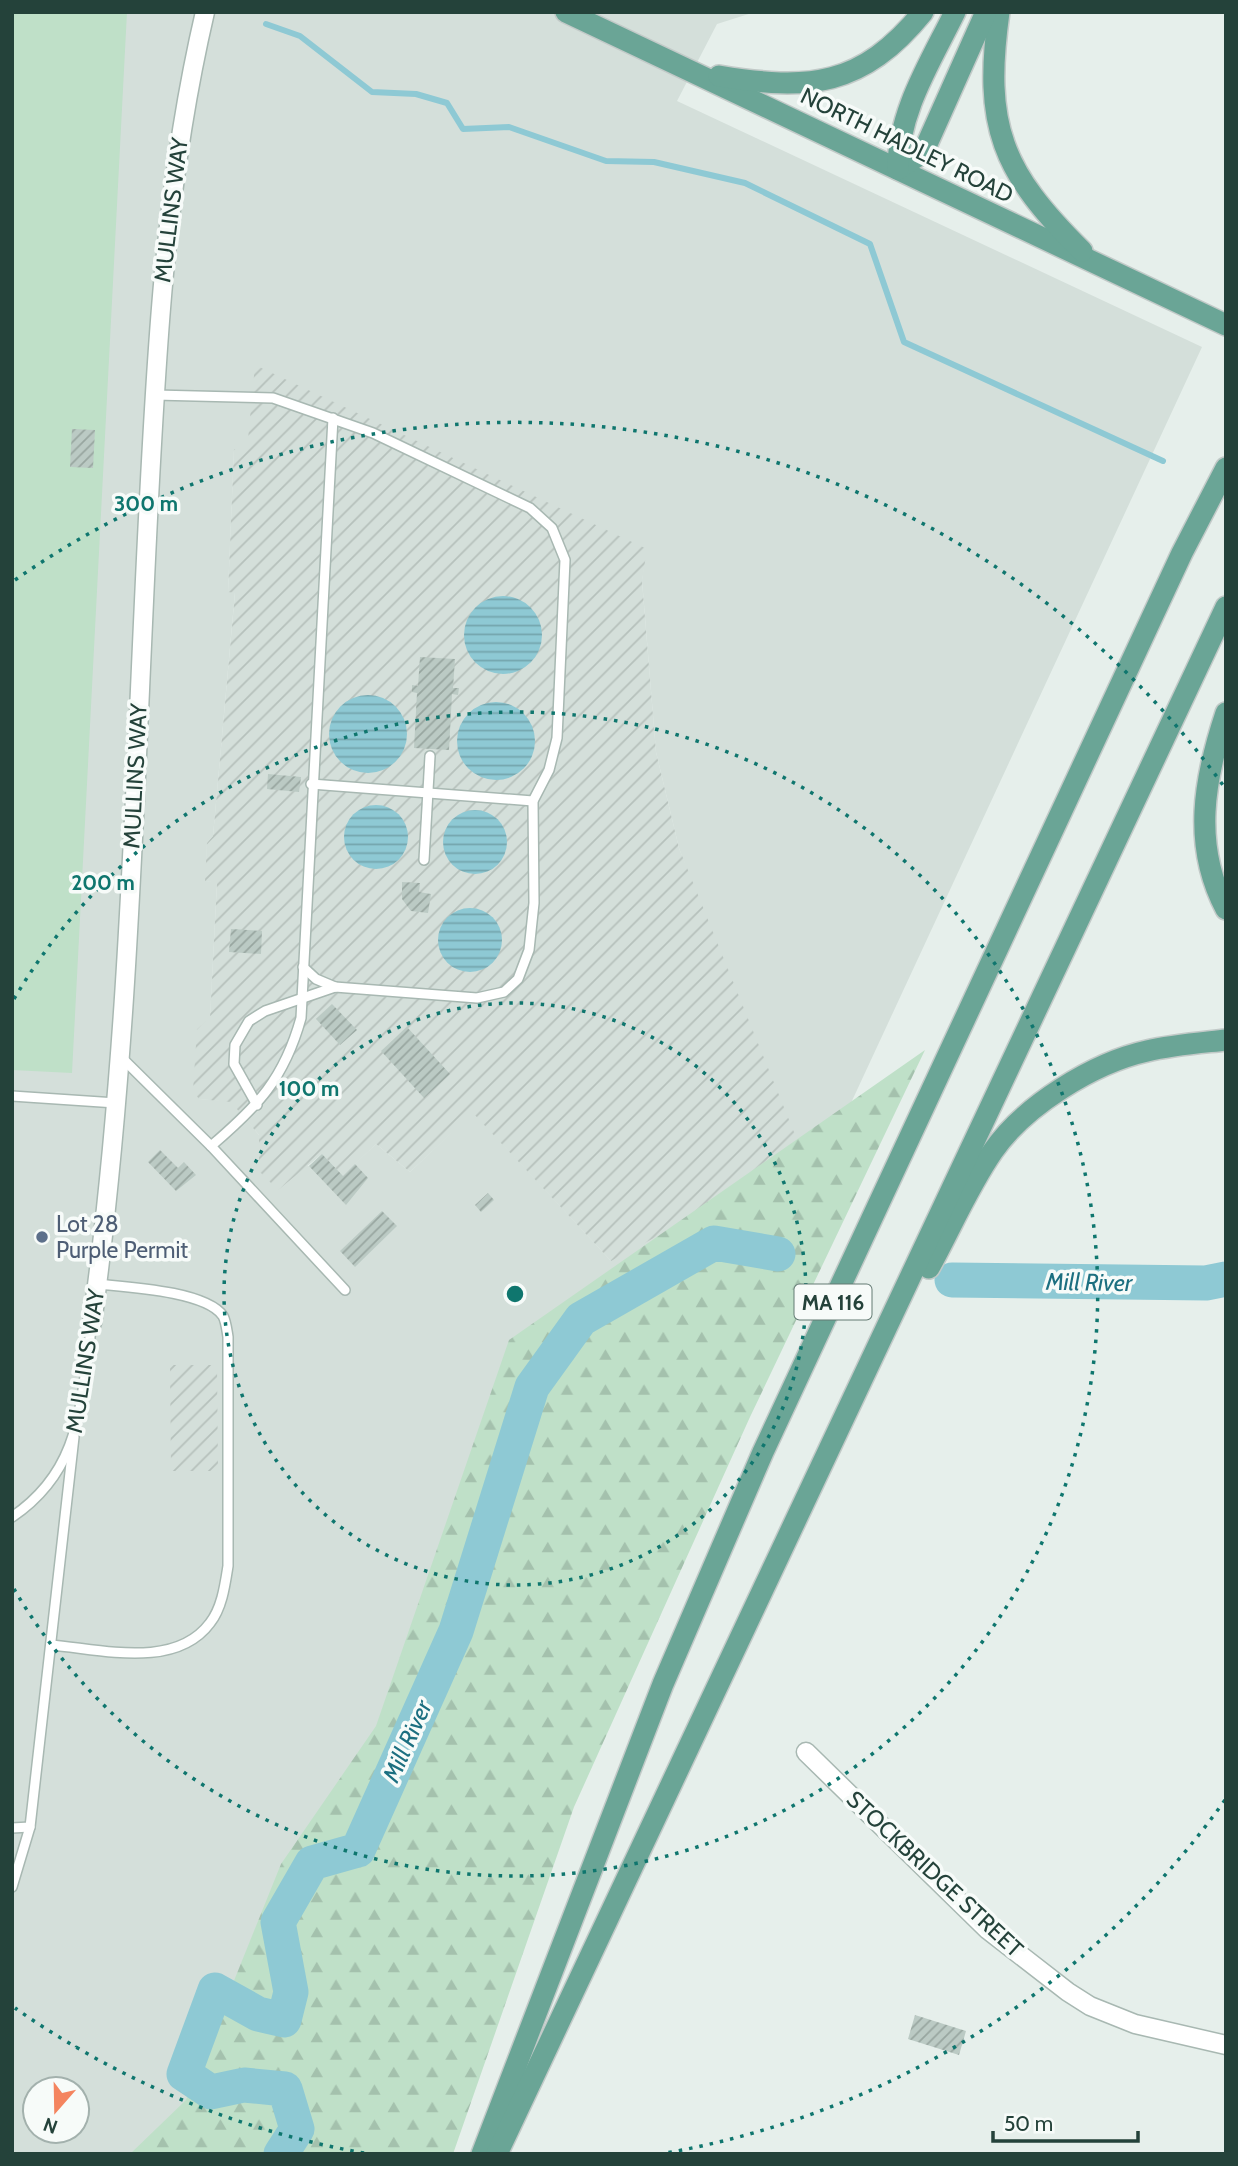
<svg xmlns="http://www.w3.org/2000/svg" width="1238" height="2166" viewBox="0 0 1238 2166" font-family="Cabin,sans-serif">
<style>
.built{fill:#d4dfda;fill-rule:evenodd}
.industrial{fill:url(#industrial-furrows)}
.forest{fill:url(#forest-firs)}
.park{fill:#bfe0c8}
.water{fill:url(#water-rules)}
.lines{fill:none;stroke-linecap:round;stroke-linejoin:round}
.stream{stroke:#8ec9d4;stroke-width:6}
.river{stroke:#8ec9d4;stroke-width:35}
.building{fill:url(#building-hatch)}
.service-casing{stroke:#a8b8b2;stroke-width:12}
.minor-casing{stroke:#a8b8b2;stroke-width:21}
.primary-casing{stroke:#c2cac8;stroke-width:24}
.service{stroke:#fff;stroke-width:9}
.minor{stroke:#fff;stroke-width:18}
.primary{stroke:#6aa596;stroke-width:21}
.ring{fill:none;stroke:#0f766e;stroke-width:3.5;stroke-dasharray:3.5 7}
.service-dot{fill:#5c6f8a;stroke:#f7fbf9;stroke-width:2.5}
.labels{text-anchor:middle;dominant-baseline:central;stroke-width:7;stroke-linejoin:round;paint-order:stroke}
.shield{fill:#f7fbf9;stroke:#637a73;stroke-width:2}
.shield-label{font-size:21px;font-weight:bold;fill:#24423a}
.street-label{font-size:23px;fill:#24423a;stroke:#f7fbf9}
.service-label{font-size:23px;fill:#4e5e75;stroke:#f7fbf9;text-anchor:start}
.water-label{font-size:24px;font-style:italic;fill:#1c6f80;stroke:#f7fbf9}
.centre{fill:#0f766e;stroke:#f7fbf9;stroke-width:3.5}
.ring-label{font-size:21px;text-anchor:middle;font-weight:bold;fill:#0f766e;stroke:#f7fbf9;stroke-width:7;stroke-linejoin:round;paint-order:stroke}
</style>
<defs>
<pattern id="industrial-furrows" width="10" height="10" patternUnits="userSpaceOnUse" patternTransform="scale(1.75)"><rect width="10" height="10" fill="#d4dfda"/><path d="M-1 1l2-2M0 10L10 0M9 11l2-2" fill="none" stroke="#b6c1bc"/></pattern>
<pattern id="forest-firs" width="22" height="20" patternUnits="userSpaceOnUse" patternTransform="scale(1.75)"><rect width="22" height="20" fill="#bfe0c8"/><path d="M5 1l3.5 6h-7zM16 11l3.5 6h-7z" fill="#a4c1ad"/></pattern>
<pattern id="water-rules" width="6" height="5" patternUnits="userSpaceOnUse" patternTransform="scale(1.75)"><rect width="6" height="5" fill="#8ec9d4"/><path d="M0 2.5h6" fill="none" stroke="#74a5ad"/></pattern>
<pattern id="building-hatch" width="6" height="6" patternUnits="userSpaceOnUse" patternTransform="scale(1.75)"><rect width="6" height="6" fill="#bbcac4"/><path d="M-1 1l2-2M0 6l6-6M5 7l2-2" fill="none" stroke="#98a6a0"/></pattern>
</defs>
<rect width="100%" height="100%" fill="#e6efeb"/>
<path class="built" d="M12,12H755L717,24L677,101L1202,347L363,2154H12ZM234,450L646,549L642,580L656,752L679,848L707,924L611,1261L473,1112L410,1172L376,1144L343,1175L322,1154L309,1166L259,1170V1135L231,1101L199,1099L197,1029L210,1019L217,882L206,881L207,843L213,836L235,592H228ZM35,2089H77V2131H35Z"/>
<g class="industrial">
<path d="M255,365L647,549L642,581L656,752L679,848L798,1142L708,1209L611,1261L473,1113L410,1172L376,1144L343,1176L322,1154L278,1190L259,1171V1135L231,1102L199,1099L193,1091L197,1029L210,1018L217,883L205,881L207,843L213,836L235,593L228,592L234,449L247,450Z"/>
<path d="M170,1365H217L218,1471H171Z"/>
</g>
<path class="forest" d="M925,1050L750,1417L574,1807L453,2154H130L186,2100L281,1864L376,1726L509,1340Z"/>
<path class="park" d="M12,12H127L72,1073L12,1070Z"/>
<g class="water">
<circle cx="503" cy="635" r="39"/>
<circle cx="368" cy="734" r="39"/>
<circle cx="496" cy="741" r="39"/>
<circle cx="376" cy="837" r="32"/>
<circle cx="475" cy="842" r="32"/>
<circle cx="470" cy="940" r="32"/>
</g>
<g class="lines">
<path class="stream" d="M266,24L300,36L372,92L416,94L447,103L463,129L509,127L606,161L654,162L745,183L870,244L904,342L1163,461"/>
<g class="river">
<path d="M952,1280L1206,1283L1226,1279"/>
<path d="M281,2154L297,2129L285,2089L244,2085L211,2092L184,2074L215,1990L258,2014L284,2020L291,1992L278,1922L312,1863L358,1850L456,1631L532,1387L581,1319L714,1243L778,1254"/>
</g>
</g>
<g class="building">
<path d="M72,429L95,430L93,468L70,467Z"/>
<path d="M420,657L455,659L453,688H459L458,695L452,694L449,750L414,748L417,693L412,692V685L418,686Z"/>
<path d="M268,774L301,777L299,792L267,789Z"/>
<path d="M402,882L420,883L419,892L431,894L428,913L411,911L402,899Z"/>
<path d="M231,929L262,931L261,954L229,952Z"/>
<path d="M332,1004L357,1030L340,1045L316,1019Z"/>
<path d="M407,1027L450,1074L424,1098L381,1051Z"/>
<path d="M160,1150L178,1168L184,1162L196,1175L176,1191L148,1162Z"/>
<path d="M322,1154L343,1176L355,1164L368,1178L346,1205L309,1166Z"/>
<path d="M488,1193L494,1200L481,1212L475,1205Z"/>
<path d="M382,1211L397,1226L355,1267L340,1251Z"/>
<path d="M915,2015L966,2031L959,2055L908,2039Z"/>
</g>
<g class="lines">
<defs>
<g id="service">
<path d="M155,395L273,398L373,433L530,508L552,528L565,560L557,738L549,770L533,801L534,903L529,950L518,979L504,992L477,998L335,987L265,1011L249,1021L235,1045L234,1064L257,1105"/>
<path d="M311,784L533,801"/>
<path d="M424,860L430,756"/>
<path d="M303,967L316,979L335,987"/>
<path d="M122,1058L211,1146L345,1290"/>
<path d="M12,1096L116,1103"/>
<path d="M211,1146C258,1106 284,1079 301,1018L333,418"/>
<path d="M12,1517C84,1468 80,1401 92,1323"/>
<path d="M51,1645C100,1649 175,1670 210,1623C222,1608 225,1585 228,1566V1337C227,1331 226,1321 223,1316C206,1291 126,1287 97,1284"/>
<path d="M12,1828L30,1827"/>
<path d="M12,1887L30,1827L74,1437"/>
</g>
<g id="minor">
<path d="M92,1323C128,1063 134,800 147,538C156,358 164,188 205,12"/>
<path d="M806,1752L988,1930L1068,1992L1090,2006L1135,2024L1226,2045"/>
</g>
<g id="primary">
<path d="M566,12L1226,325"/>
<path d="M999,12C983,126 1002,172 1082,251"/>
<path d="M719,76C809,91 862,87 923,12"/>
<path d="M898,169L923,153L986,12"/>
<path d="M898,169C898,112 930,63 955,12"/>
<path d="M1226,713C1204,779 1192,845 1226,909"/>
<path d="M929,1268C950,1230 968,1187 993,1151C1024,1106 1093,1063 1147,1051C1172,1045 1199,1043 1226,1040"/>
<path d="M482,2154L663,1684L763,1452L1182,553L1226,468"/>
<path d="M497,2154L1226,607"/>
</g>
</defs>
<use href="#service" class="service-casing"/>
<use href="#minor" class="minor-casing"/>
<use href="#primary" class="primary-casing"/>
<use href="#service" class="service"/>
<use href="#minor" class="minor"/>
<use href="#primary" class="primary"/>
</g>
<g class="ring">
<circle cx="515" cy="1294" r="291"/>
<path d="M14 999A582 582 0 1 1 14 1589"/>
<path d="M1225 1800A872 872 0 0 1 666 2153M364 2153A872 872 0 0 1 15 2008M15 580A872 872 0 0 1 1225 788"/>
</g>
<circle class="service-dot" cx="42" cy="1237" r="7"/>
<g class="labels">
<rect class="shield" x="794.5" y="1284.5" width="77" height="35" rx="5"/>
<g class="shield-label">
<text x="833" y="1302">MA 116</text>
</g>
<g class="street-label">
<text transform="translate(907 145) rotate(26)">NORTH HADLEY ROAD</text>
<text transform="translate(171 210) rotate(-83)">MULLINS WAY</text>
<text transform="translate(135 776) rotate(-87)">MULLINS WAY</text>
<text transform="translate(85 1361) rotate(-81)">MULLINS WAY</text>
<text transform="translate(935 1874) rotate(43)">STOCKBRIDGE STREET</text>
</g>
<g class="service-label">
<text x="56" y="1224">Lot 28<tspan x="56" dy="26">Purple Permit</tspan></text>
</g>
<g class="water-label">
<text transform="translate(1089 1282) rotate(1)">Mill River</text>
<text transform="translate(407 1741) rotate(-66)">Mill River</text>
</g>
</g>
<circle cx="515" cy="1294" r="10" class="centre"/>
<g class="ring-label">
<text x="146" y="511">300 m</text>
<text x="103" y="890">200 m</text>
<text x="309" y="1096">100 m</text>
</g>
<rect width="1238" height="2166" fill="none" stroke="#24423a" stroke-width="28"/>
<g transform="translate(56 2110) rotate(200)"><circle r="33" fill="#f7fbf9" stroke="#a3b1ad" stroke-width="2"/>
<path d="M0-5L12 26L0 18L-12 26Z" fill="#f4845f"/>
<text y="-10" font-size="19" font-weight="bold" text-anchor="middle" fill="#24423a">N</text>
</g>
<path d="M993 2131v10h145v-10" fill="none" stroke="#24423a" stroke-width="3.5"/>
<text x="1004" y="2131" font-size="21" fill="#24423a" stroke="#f7fbf9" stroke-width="5" paint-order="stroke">50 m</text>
</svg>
